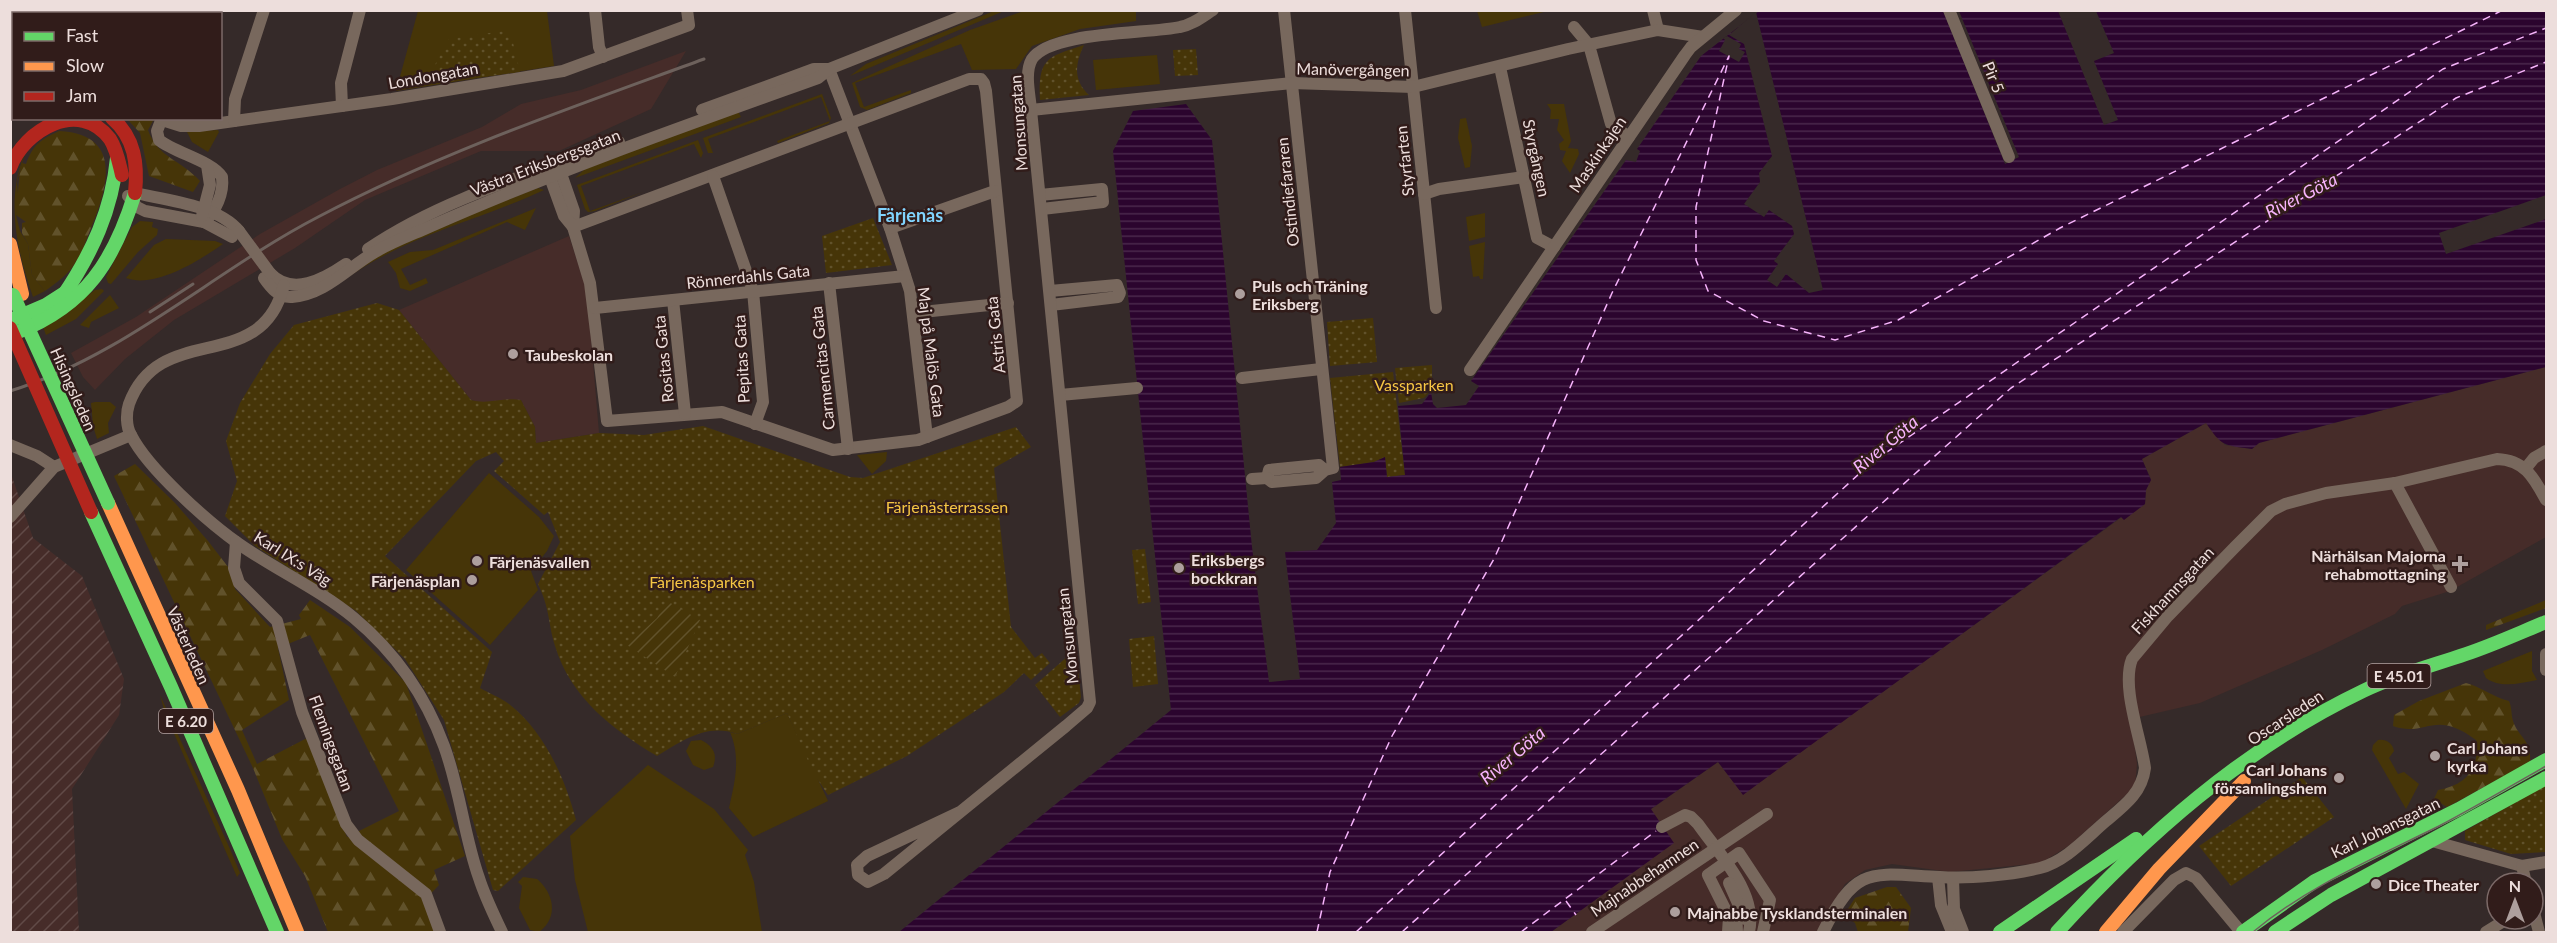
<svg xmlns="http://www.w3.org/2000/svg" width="2557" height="943" viewBox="0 0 2557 943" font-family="Lato,sans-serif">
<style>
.built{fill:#462c29}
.industrial{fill:url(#industrial-furrows)}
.grass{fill:#463508}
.forest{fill:url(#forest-firs);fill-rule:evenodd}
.park{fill:url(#park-dots)}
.garden{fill:url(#garden-furrows)}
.water{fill:url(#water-rules)}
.pier{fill:#352a29}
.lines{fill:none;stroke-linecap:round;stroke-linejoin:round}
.ferry{stroke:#f6b3fb;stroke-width:1.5;stroke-dasharray:8 6;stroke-linecap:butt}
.street{stroke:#78685d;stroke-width:12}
.fast{stroke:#63d668;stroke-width:14}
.slow{stroke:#ff974d;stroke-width:14}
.jam{stroke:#b3261e;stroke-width:14}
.tram{stroke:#6d615c;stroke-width:1.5}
.rail{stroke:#6d615c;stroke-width:3}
.street-bridge{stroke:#78685d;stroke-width:12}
.fast-bridge{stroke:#63d668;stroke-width:14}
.jam-bridge{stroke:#b3261e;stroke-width:14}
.poi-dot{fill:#ad9f9d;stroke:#311c1a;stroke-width:2}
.labels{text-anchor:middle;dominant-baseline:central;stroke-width:5;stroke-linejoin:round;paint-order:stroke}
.shield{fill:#311c1a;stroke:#b5a4a2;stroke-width:1.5}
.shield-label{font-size:15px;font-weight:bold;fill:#eddedc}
.street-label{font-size:16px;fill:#eddedc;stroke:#311c1a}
.poi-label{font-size:16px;font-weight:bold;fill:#eddedc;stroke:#311c1a;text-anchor:start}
.park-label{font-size:16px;fill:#f6c644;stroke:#311c1a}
.water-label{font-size:18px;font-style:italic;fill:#f6b3fb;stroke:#311c1a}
.neighbourhood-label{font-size:18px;font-weight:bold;fill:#81d4fe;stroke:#311c1a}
</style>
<defs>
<pattern id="industrial-furrows" width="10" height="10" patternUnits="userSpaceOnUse" patternTransform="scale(1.5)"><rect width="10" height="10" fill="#462c29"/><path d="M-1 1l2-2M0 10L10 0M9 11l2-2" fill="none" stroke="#614a47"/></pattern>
<pattern id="forest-firs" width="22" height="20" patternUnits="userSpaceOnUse" patternTransform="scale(1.5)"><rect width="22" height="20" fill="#463508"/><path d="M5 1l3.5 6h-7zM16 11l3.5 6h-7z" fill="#61522b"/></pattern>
<pattern id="park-dots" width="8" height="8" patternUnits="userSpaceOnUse" patternTransform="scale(1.5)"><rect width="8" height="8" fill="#463508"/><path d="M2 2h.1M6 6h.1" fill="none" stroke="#61522b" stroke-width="1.8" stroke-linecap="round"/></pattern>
<pattern id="garden-furrows" width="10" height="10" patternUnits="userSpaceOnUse" patternTransform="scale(1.5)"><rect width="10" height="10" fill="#463508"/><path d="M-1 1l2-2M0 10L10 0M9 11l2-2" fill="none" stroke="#61522b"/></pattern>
<pattern id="water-rules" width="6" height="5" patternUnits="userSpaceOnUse" patternTransform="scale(1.5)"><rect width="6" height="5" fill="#2b042e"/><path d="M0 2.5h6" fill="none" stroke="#4a284c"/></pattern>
</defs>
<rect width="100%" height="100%" fill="#352a29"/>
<g class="built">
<path d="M686,51L651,109L559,151H481L365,200L295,248L174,320L125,359L95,390L83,377L71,353L136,317L260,234L340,189L377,170L482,127L521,104L581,90Z"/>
<path d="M569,236L587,291L599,433L536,443L535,427L521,400L483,403L471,400L399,310Z"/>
<path d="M2546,367V537L2450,591L2402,606L2395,614L2322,650L2200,703L2131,719L2137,764L2135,787L2070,845L2041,863L1950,872L1892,864L1865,870L1845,884L1817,932H1551L1673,843L1650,810L1718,762L1743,794L2122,517L2124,519L2145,504L2146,490L2151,479L2142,459L2206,423L2225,445L2252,449L2259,443Z"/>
</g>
<path class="industrial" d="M10,471L33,538L82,576L124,679L119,715L72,789L79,932H11Z"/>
<g class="grass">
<path d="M418,11H547L554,66L396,91Z"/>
<path d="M994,11H1004L850,76L866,64Z"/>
<path d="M1024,11H1136V21L1080,29L1032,46L1016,69L972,70L961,44L855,83L864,107L911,90V93L867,110L860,107L852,83L970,30Z"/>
<path d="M1477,11V10L1548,11L1482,27Z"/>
<path d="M1157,55L1160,84L1096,90L1093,60Z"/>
<path d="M822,94L831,118L829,123L778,143L777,141L830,121L821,97L708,139L713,153H708L703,138Z"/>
<path d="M1547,104H1564L1571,141L1568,148L1578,149L1579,154L1570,173L1562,161L1566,151L1560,150L1559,144L1564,140L1557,130L1559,119H1550L1551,110Z"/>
<path d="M738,111L741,117L575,178L585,169Z"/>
<path d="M1466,118L1472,146L1470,167L1465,168L1458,138L1460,119Z"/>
<path d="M218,130L219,132L208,152L192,142L187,132Z"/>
<path d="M698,140L703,153L701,158L694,144L581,186L590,211L643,192L595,211L588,212L585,209L577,185Z"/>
<path d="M25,153L17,182L19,205L16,215L20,231L28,244L32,275L45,291L33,297C17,251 5,200 25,153Z"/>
<path d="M538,188L544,190C480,220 409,235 350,276C396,235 480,211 538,188Z"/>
<path d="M536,208L525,230L507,222L401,269L410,285L426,278L428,283L410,291L400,288L396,273L388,262L410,252L433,250Z"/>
<path d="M1485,213V237L1469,241L1466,217Z"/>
<path d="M140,221L153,222L152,227L158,229L157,235L138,252L111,284L108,283L106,277L132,227Z"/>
<path d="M166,239L215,241L223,244C200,260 155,289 126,278L154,245Z"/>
<path d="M1485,242L1483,279H1480L1479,276L1473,277L1469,246Z"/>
<path d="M102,289L104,291L76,319L46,335L43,327L95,290Z"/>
<path d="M110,295L119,308L91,322L89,328L80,325Z"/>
<path d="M95,402H110L116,407L108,423L109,433L97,439L93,426L91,403Z"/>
<path d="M887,452L886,461L872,474L857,455Z"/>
<path d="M489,473L539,517L554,536L547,551L531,571L538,590L490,645L406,570Z"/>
<path d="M2532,651V671L2537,680C2520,683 2501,689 2486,678L2483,671Z"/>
<path d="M160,695L230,849L240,873L237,877L165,713Z"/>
<path d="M787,713L828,801L753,837L729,808C735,781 741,758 730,732L737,734Z"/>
<path d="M701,740C713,746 718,754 713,767L704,770L693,765L686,751L691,741Z"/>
<path d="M2378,740C2387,739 2392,743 2394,751L2389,758L2398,774L2404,772L2419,784L2406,809L2372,750L2373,745Z"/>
<path d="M648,765L714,809L748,850L745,855L754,882L762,932H588L575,880L570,836Z"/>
<path d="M523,877L537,879C554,893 559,918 539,932L530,930L519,908L522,886L518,882Z"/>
</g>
<g class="forest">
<path d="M10,11L11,10L185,11L184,14H14L13,48H11Z"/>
<path d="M127,119H154L148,130C158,158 180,159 200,181L193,192L149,176L140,133Z"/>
<path d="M59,131C122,134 109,185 91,228C86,239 83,252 76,262C69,274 56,283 45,291L32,275L28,244L22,233V223L26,222L16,215C19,197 17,181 22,163L26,164C33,145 40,140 59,131Z"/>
<path d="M135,464L175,503L208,541L232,572L235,589L270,627L301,619L299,615L310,600L350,627L406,683L465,856L434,870L439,885L423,902L438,932H328L305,876L282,839L253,768L114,476ZM310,635L399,811L347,837L307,738L257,764L242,730L289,700L278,648Z"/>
<path d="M2546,600V608L2486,630V625Z"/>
<path d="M2466,683C2482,687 2492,697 2509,701C2512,708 2511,714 2513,721C2518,737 2532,740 2530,762L2447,807L2434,799L2438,790C2466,785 2480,769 2476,740C2434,708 2426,738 2393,726L2394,715L2419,701Z"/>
<path d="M1887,887H1896L1911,908L1908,932H1858L1855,923L1844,915L1855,898Z"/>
</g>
<g class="park">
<path d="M510,30L520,72L424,85L449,39Z"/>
<path d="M1084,45C1075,64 1073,80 1089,95L1040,100C1038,59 1046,57 1084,45Z"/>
<path d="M1196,49L1198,75L1175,76L1173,50Z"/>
<path d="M873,218L892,265L826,273L822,236Z"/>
<path d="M377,303L399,310L471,400C488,405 503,397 521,400L535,427L536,443L599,433L644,435L703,426L850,477L863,478L1016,427L1031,447L994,468L1011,627L1035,658L1042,653L1050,663L1031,680L1024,673L1004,692L907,756L828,795L814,774L787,713L737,734C707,723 682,741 657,756C612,729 571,698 555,646C548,623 550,609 538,584L560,542L548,512L544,515L494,471L504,461L496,452L476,461L385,556L492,652L480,688C489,693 501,698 509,704C544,731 565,778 576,820L498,891L493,890L444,720L405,659L356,611L255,546L225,516L237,481L226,441L240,403L270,354L294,325Z"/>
<path d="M1373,318L1377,362L1330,366L1327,322Z"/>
<path d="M1432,365V389L1424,398L1399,403L1395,368Z"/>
<path d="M1393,372L1405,475L1387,477L1385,457L1374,462L1340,467L1330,378Z"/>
<path d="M1145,549L1151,602L1138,604L1132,550Z"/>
<path d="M1154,636L1158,684L1133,687L1129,639Z"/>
<path d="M1076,649L1081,697L1079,703L1060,717L1035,685Z"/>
<path d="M2302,777L2334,817L2231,886L2199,846Z"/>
<path d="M2546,785V852L2511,854L2465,840V831Z"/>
</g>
<path class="garden" d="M667,601L700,620L675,677L627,645L657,618Z"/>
<path class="water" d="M1759,11H2546V367L2259,443L2252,449C2224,445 2222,447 2206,423L2142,459L2151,480L2146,490L2145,504L2124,520L2121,517L1743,795L1718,762L1651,809L1674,843L1551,932H899L1171,710L1113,151L1133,111L1186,104L1212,140L1252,547L1269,682L1300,679L1285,552L1317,550L1336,523L1332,482L1341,480L1340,467L1374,462L1385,457L1387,477L1405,475L1398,406L1422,404L1431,392L1433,404L1437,408L1466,405L1479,386L1471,381L1626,160L1636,162L1640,151L1637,149L1701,56Z"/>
<g class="pier">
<path d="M1943,11H1959L2019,157L2005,164Z"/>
<path d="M2058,11H2096L2114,53L2094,61L2118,120L2104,125Z"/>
<path d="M1756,12L1787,139L1823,290L1809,293L1786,274L1777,287L1767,280L1778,264L1774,261L1794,234L1792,226L1769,210L1764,217L1744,204L1760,182L1759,173L1772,156L1744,44L1729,35Z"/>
<path d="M1727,36L1741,44L1739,49L1745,52L1739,62L1719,51L1725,40L1723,38Z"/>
<path d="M2546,195V219L2446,254L2439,233Z"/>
</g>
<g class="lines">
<g class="ferry">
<path d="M1566,901L1576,915"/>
<path d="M1317,932L1330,872L1392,736L1494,559L1612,293L1729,56L1696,207V260L1708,291L1764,321L1835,340L1898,320L2060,228L2503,10"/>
<path d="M1356,932L1871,463L2443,69L2546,28"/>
<path d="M1402,932L2011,388L2456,98L2546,62"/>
<path d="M1521,932L1656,831"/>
</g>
<g class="street">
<path d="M595,10L599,47L603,57"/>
<path d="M1284,10L1333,468L1325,470L1316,478L1272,482L1267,478L1269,470L1319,465L1325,470"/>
<path d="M1405,10L1436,308"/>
<path d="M1653,10L1658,30"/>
<path d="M1949,10L2009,157"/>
<path d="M201,14L202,10"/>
<path d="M1574,27L1589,45L1611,124L1629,137"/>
<path d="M1500,67L1537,238L1554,247"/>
<path d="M829,69L890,228L910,291L927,437"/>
<path d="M342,106L341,83L360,10"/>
<path d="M702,110L814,69H829"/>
<path d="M1031,110L1292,83L1413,87L1568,49L1658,30L1703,37"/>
<path d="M162,118L157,131L159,140C175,153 212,161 222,177C224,193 216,211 204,222"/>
<path d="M162,120L181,126H199L392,99L563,71L689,25L687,10"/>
<path d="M234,121L235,99L264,10"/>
<path d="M558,165L574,211L573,227"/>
<path d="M547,169L564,216L573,227L590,283L607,421L722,412L833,450L918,440L1008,407L1017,401L986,91L984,83L981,79H969L573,227"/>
<path d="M713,176L753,291L763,402L755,424"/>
<path d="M135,193C166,200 218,205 239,231"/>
<path d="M1424,194L1439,189L1524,177"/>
<path d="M1040,195L1102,189L1103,202L1042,209"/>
<path d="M128,196L137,207L145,211L204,222L232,237"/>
<path d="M202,216L210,185L207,165"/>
<path d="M890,228L995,191"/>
<path d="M368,249C443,198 534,173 619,142"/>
<path d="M270,273C292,297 324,279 346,264"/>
<path d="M264,278C271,288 279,298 292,297C326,294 347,268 375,252C392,242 411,235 429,227C556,171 687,125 818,78L829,69L978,10"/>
<path d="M829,283L848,449"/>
<path d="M284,285C261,378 160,319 129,404C126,413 126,427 131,435C148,469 208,522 239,544C276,570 319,589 354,618C395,652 426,697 444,746C460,789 464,836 479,878C485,897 494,915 502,932"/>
<path d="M1050,291L1117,285L1120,293L1118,297L1051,305"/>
<path d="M673,300L685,414"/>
<path d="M595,308L905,276"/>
<path d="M913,313L1008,303"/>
<path d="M1470,370L1685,55L1691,47L1736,10"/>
<path d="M1242,378L1321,369"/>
<path d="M1060,395L1137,388"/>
<path d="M10,445L37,456L54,467"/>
<path d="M2526,468L2534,458L2546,451"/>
<path d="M1252,479L1267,478"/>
<path d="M2395,483L2451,587"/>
<path d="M10,517L54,467L131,435"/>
<path d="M236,542L234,568L239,583L277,621L302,712L346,824L358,840L426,894L440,932"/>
<path d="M2546,654V670"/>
<path d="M960,812L867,856L857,865L858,875L868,882L884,874L1066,726L1087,708L1090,702L1031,110C1030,95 1024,73 1032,59C1051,31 1148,34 1180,27C1192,25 1202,17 1213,10"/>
<path d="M1662,827L1685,815L1691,817L1698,824C1719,854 1758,893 1749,932"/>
<path d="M2432,841L2522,866L2546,862"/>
<path d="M2522,866L2526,883"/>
<path d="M1938,877L1941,905L1952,932"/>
<path d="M1953,878L1954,909L1963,932"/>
<path d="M1729,883L1745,919"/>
<path d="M2533,909L2539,932"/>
<path d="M1736,910L1737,932"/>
<path d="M1592,932L1767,814"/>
<path d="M1728,932L1729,917L1708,875L1739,853L1770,900L1763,932"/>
<path d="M1823,932C1857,863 1873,874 1940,877C1969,879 2012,875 2040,868C2066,861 2086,838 2106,821C2124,806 2142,793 2145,768C2141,738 2121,687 2132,659L2168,616L2235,547L2271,511L2285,504L2326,493L2395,483L2497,459C2525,460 2534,478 2546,500"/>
<path d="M2123,932L2174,880L2186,873L2196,878L2241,932"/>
<path d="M2486,932L2507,919"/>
</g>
<g class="fast">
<path d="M10,110H14"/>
<path d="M63,296C92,253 112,210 117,158"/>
<path d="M11,320L46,305L71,289"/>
<path d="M18,332C86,305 114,261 135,193"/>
<path d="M91,512L171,687L277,932"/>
<path d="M2000,932L2136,839"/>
<path d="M2057,932C2145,836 2244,748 2363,691C2396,675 2431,666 2466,654C2493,645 2519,633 2546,622"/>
<path d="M2243,932L2315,881L2459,809L2546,760"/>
<path d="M2275,932L2331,895L2546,778"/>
</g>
<g class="slow">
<path d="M10,244L22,294"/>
<path d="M108,503L238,790L297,932"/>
<path d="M2106,932L2159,869L2244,781"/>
</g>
<g class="jam">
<path d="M112,118C135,138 138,164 135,193"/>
<path d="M10,168C24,130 79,98 110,139C117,150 119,163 122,175"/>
</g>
<path class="tram" d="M2253,932C2308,886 2375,858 2439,826C2475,807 2511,786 2546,766"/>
<g class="rail">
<path d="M150,312L193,284"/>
<path d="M10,391C124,356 214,271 318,217C441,152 573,107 704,59"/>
</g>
<path class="street-bridge" d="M239,231L270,273"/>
<path class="fast-bridge" d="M13,295L108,503"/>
<path class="jam-bridge" d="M10,328L91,512"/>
</g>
<g class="poi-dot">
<circle cx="1240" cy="294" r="6"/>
<circle cx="513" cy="354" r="6"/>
<circle cx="477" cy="561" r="6"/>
<path d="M2457 555h6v6h6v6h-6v6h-6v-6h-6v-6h6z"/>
<circle cx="1179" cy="568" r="6"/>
<circle cx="472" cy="580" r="6"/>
<circle cx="2435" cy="756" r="6"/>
<circle cx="2339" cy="778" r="6"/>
<circle cx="2376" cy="884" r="6"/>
<circle cx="1675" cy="912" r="6"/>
</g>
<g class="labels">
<g class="shield">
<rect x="2367.5" y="664" width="63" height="24" rx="4.5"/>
<rect x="159" y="709" width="54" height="24" rx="4.5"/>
</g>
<g class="shield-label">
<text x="2399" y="676">E 45.01</text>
<text x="186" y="721">E 6.20</text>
</g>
<g class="street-label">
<text transform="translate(1353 69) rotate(1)">Manövergången</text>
<text transform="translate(433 75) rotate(-10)">Londongatan</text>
<text transform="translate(1994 77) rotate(68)">Pir 5</text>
<text transform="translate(1018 123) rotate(-94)">Monsungatan</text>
<text transform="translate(1597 154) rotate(-56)">Maskinkajen</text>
<text transform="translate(1537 158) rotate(78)">Styrgången</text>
<text transform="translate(1404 161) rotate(-96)">Styrfarten</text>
<text transform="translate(545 162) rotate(-21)">Västra Eriksbergsgatan</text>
<text transform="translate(1287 192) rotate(-96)">Ostindiefararen</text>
<text transform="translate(748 276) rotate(-6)">Rönnerdahls Gata</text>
<text transform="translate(995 335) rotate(-96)">Astris Gata</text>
<text transform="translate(932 352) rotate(83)">Maj på Malös Gata</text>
<text transform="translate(663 359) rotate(-96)">Rositas Gata</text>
<text transform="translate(741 359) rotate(-93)">Pepitas Gata</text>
<text transform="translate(822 368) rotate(-96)">Carmencitas Gata</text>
<text transform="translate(74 389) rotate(66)">Hisingsleden</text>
<text transform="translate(293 558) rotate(32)">Karl IX:s Väg</text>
<text transform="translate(2172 590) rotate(-47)">Fiskhamnsgatan</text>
<text transform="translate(1067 636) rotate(-96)">Monsungatan</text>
<text transform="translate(189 645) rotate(66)">Västerleden</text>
<text transform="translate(2285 717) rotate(-33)">Oscarsleden</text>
<text transform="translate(332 743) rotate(70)">Flemingsgatan</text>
<text transform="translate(2385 827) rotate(-26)">Karl Johansgatan</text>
<text transform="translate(1644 877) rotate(-34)">Majnabbehamnen</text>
</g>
<g class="poi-label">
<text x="1252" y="285">Puls och Träning<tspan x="1252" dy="18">Eriksberg</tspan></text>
<text x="525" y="354">Taubeskolan</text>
<text x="2446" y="555" text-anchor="end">Närhälsan Majorna<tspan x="2446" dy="18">rehabmottagning</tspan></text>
<text x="1191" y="559">Eriksbergs<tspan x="1191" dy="18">bockkran</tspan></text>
<text x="489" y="561">Färjenäsvallen</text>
<text x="460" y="580" text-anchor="end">Färjenäsplan</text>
<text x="2447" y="747">Carl Johans<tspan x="2447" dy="18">kyrka</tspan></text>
<text x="2327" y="769" text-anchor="end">Carl Johans<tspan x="2327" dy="18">församlingshem</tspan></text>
<text x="2388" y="884">Dice Theater</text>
<text x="1687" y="912">Majnabbe Tysklandsterminalen</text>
</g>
<g class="park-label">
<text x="1414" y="384">Vassparken</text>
<text x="947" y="506">Färjenästerrassen</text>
<text x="702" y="581">Färjenäsparken</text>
</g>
<g class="water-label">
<text transform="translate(2301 195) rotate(-27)">River Göta</text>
<text transform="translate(1885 444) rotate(-40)">River Göta</text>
<text transform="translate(1512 755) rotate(-40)">River Göta</text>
</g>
<g class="neighbourhood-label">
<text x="910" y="215">Färjenäs</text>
</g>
</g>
<rect width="2557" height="943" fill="none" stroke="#eddedc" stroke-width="24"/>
<rect x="12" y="12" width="210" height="108" fill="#311c1a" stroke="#7c6a68" stroke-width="1.5"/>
<rect x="24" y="32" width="30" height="9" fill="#63d668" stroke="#7c6a68" stroke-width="1.5"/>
<text x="66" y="42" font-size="18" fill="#eddedc">Fast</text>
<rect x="24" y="62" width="30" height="9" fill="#ff974d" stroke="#7c6a68" stroke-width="1.5"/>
<text x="66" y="72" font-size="18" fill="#eddedc">Slow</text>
<rect x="24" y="92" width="30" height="9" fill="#b3261e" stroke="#7c6a68" stroke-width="1.5"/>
<text x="66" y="102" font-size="18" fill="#eddedc">Jam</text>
<g transform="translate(2515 901)"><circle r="28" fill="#311c1a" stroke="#7c6a68" stroke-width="1.5"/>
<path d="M0-4.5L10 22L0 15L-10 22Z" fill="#ad9f9d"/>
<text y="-9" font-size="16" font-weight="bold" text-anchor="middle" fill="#eddedc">N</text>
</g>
</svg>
